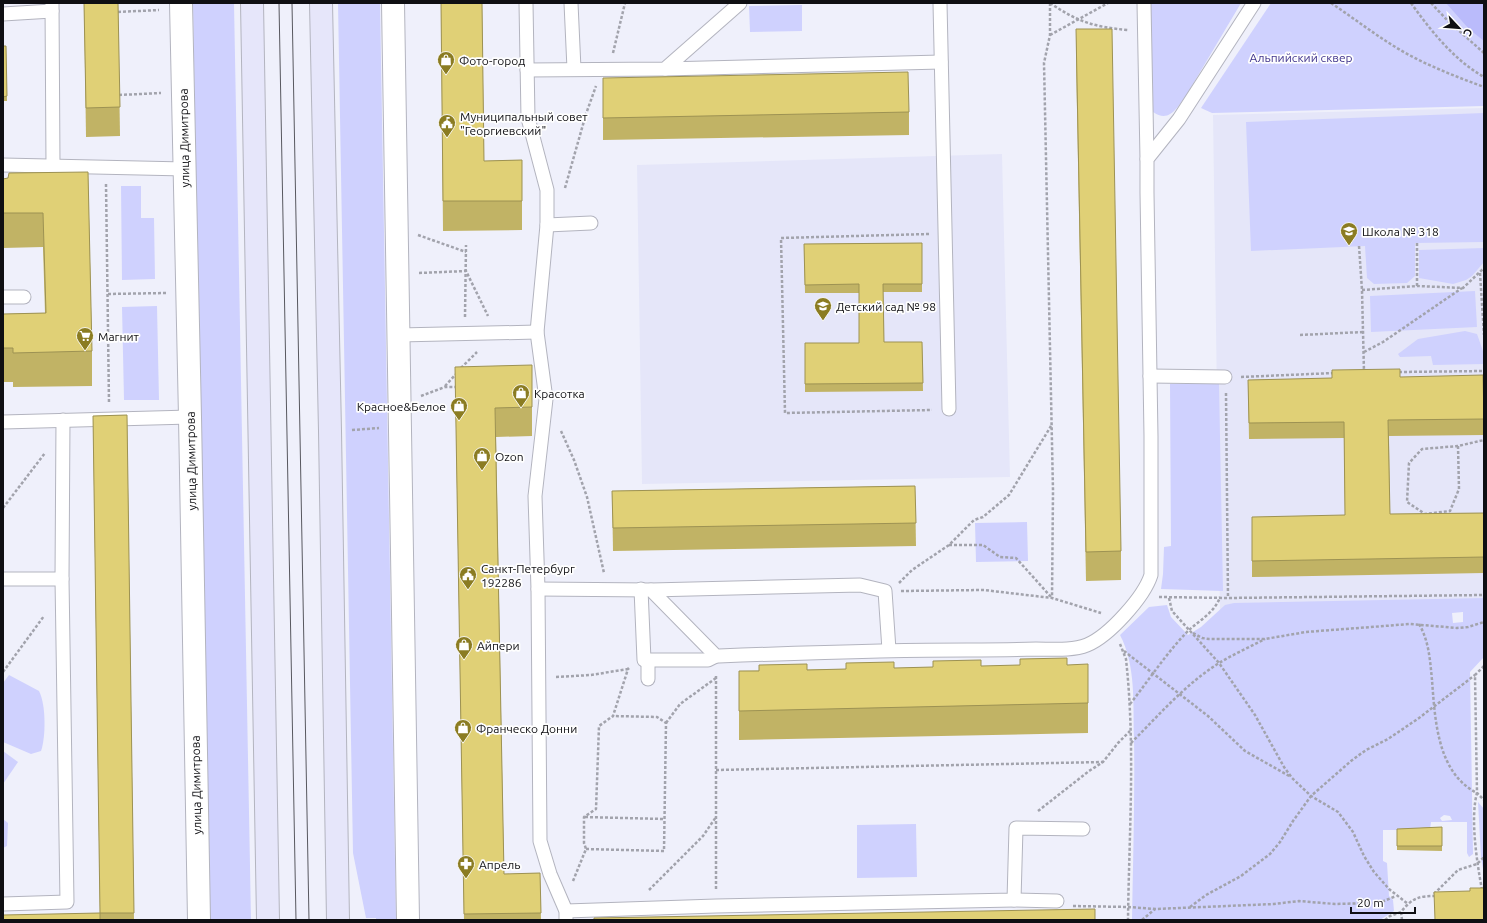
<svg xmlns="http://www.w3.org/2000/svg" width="1487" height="923" viewBox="0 0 1487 923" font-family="Ubuntu,sans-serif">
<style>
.built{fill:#e5e6f9}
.green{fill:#cfd1fe;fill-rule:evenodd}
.water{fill:#babbfb}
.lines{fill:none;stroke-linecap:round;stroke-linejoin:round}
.lane-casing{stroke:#b3b4bf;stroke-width:15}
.street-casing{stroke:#b3b4bf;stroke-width:24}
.secondary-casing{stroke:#b3b4bf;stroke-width:24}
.path{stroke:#a2a3ac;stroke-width:2.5;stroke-dasharray:3 2;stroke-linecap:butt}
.lane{stroke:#fff;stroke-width:13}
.street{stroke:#fff;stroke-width:22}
.secondary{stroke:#e6e6fa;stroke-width:22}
.tram{stroke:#58585f;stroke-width:1}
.wall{fill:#c1b365}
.building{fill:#e0d076;stroke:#9d9253}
.labels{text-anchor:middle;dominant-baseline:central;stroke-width:3.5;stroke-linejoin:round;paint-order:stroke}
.park-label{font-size:12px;fill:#3f338c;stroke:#fefefe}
.poi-label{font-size:12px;fill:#0f0f13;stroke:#fefefe;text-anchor:start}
.street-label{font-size:12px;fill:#0f0f13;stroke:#fefefe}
</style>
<rect width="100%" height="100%" fill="#eff0fb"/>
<g class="built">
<path d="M1484,108V610L1220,614L1213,115Z"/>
<path d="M1002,154L1010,477L642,484L637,165Z"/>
</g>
<g class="green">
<path d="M193,3H234L251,920H209Z"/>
<path d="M338,3H380L396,920H376V918H366L353,853Z"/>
<path d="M1151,3H1241L1187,94C1178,106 1170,124 1153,112L1151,101Z"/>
<path d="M1271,3H1484V106L1212,113L1201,108Z"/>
<path d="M802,5V31L750,32L749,6Z"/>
<path d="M1484,113V242L1415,243V276L1407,283L1374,284L1367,278L1365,246L1251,251L1246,122Z"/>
<path d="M121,186H141V218H154L155,279L122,280Z"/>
<path d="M1484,248V262L1472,276L1466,280L1453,284L1419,278V250Z"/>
<path d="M1475,291L1477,327L1371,332L1370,296Z"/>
<path d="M157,306L159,400H124L122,307Z"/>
<path d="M1465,331L1477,334L1484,354V364L1433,365L1431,356L1400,357L1398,354L1418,339Z"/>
<path d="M1170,384H1219L1223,591L1161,589L1163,574L1164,547L1171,546Z"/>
<path d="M1027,522L1028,561L976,562L975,523Z"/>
<path d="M1484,598V657L1470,672L1473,854L1469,857L1467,853V822H1431L1430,830H1383V861L1387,863L1389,896L1393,900L1394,911L1380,920H1132C1133,859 1135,798 1134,737C1133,702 1136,666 1120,635L1149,607L1167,605L1171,617L1188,635L1201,627L1225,605L1234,603ZM1463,612V622L1453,623L1452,613ZM1444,815L1450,816L1452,820L1442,821L1440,818Z"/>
<path d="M9,675L39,691C46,704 46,737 41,751L31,754L3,742V683Z"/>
<path d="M1483,695H1484V790L1483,789Z"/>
<path d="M3,751L18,762L3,784Z"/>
<path d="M1478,802L1484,809V874L1481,858Z"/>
<path d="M3,819L8,823L7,846L3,848Z"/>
<path d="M916,824L917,877L857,878V825Z"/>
</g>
<path class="water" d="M1446,3H1484V41L1469,29Z"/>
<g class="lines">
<defs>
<g id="lane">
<path d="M52,3L53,166"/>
<path d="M526,3L528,118L547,190V225L537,332L546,399L535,496L538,589L540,841L550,874L566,911V920"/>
<path d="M571,3L574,69"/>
<path d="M940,3L949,409"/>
<path d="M1144,3L1147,159"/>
<path d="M3,14L52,11"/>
<path d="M665,69L941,62"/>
<path d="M527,70L665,69L740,3"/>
<path d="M3,165L185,169"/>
<path d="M547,225L591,223"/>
<path d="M3,297H24"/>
<path d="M399,335L537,332"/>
<path d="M1150,376L1225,377"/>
<path d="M3,422L190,417"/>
<path d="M3,579H62"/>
<path d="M538,589L651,590L716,656C800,653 883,650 967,650C990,650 1013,650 1036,649C1052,649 1072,651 1087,645C1109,636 1144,597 1151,575V436L1147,193V159L1179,119L1254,3"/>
<path d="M641,589L644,660H708L716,656"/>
<path d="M651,590L860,585L885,591L889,650"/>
<path d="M648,660V679"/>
<path d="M1014,900L1057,901"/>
<path d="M3,904L67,902L62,579L63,420"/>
<path d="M566,911L716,906L1014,900L1016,828L1083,829"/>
</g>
<g id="street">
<path d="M181,3L190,417L199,920"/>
<path d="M393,3L408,920"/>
</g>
<g id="secondary">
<path d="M252,3L268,920"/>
<path d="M321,3L330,431L338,920"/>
</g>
</defs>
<use href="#lane" class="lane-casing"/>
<use href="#street" class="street-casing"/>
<use href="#secondary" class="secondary-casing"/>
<g class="path">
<path d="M1050,3V35L1044,63L1053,491L1052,598"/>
<path d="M1050,3C1078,22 1094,27 1128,30"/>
<path d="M1331,3C1358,21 1384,42 1413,57C1436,69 1460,78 1484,87"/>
<path d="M1411,3C1431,31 1454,60 1484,77"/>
<path d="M1431,3L1448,21L1484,53"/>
<path d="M118,12L159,10"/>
<path d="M1050,35L1108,3"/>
<path d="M613,53L625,3"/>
<path d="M119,95L161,93"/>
<path d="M106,184L109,403"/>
<path d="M565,188L586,114L596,86"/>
<path d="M929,234L781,238L785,413L932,410"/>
<path d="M418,235L466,252"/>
<path d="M1417,243V286"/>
<path d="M1359,246L1362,290L1364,372"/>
<path d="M419,273L466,271L488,316"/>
<path d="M1480,273L1484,335"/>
<path d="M1362,290L1417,286L1463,288L1484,268"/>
<path d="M108,294L166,293"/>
<path d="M465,317L466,245"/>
<path d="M1300,335L1363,332"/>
<path d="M1364,352L1383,342L1462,288"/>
<path d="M461,368L477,352"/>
<path d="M1399,372L1484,371"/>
<path d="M1241,377L1334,373"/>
<path d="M445,386L457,373"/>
<path d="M1226,393L1228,598"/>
<path d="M421,396L445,387H456"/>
<path d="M352,430L379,428"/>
<path d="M561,431L574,460L587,497L604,573"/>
<path d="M1458,446L1459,489L1450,511L1425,514L1407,502L1409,463L1422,449L1458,446L1484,440"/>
<path d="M3,508L45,453"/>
<path d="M949,545H983L1000,557L1016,558L1052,598"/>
<path d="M899,583L912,570L949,545L974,520L983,517L1009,495L1051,426"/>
<path d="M901,591L984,590L1052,598L1101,613"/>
<path d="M1159,597L1228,598L1484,595"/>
<path d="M1169,598L1172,611L1219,663L1255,715L1284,767L1292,778L1311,796L1338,812L1353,832L1364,856L1374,872L1389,889L1408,904"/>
<path d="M1419,624C1429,641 1430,660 1432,680C1435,719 1437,773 1477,793C1470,818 1477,863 1482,890"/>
<path d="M1193,633L1202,638L1209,639H1265L1306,632L1410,624L1457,628L1468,627L1484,622"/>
<path d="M1120,644L1126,659L1127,669C1135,752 1129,837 1128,920"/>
<path d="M1124,651L1208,716L1245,751L1291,777"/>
<path d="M1484,666L1475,675L1477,793L1484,800"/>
<path d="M3,672L44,616"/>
<path d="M556,677L591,675L628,669"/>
<path d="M1130,704C1149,680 1167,652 1189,630C1200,620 1215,612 1220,597"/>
<path d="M666,723L680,704L716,678"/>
<path d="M1131,743C1157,717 1182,688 1213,667C1229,656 1248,648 1265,639"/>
<path d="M716,770L1103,762"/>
<path d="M1038,811L1089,771L1103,762L1118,743L1130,731"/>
<path d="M585,817L664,819"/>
<path d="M586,849L664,851L666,723L657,717L613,716"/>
<path d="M573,881L586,849L584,843V817L596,809L599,726L613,716L628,669L629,668"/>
<path d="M716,889V674"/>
<path d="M649,890L703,836L716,817"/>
<path d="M1434,894L1458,870L1477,864L1484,857"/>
<path d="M1073,906L1128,907L1156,909L1274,904L1299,901L1335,904L1370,903H1379L1396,896"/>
<path d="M1190,907L1206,895L1241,876L1270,854L1280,842L1293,821L1311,796L1351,761L1366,750L1388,739L1419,718L1475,675"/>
<path d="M1142,920L1155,909"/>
<path d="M1385,920L1390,916L1401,912"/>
<path d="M1402,920L1401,912C1413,897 1419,896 1438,896"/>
</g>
<use href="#lane" class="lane"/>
<use href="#street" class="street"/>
<use href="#secondary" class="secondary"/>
<g class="tram">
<path d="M279,3L296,920"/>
<path d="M292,3L309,920"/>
</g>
</g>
<g class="wall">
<path d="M84,3H118L120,136L86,137Z"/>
<path d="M441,3H482L484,161L522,160V230L443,231Z"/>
<path d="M1076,29L1121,551V580L1086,581L1076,58Z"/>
<path d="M3,46H6L7,101H3Z"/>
<path d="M603,78L909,112V135L603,140Z"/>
<path d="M88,172L92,351V386L13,387V382H3V314L45,313L43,247L3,248V179Z"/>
<path d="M922,243V292H883L884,342H922L923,391L805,392V343H859V293H805L804,244Z"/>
<path d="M455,367L532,407V436L496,437L504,874L540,873L541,920H464Z"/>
<path d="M1400,377L1484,419V435L1389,436L1390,514L1484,513V573L1252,577V532L1345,515L1344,438L1249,439L1248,380Z"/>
<path d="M127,415L134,920H3L100,913L93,416Z"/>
<path d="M915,486L916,546L613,551L612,491Z"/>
<path d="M1067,665L1088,703V733L739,740V671Z"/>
<path d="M1442,827V851L1397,850V829Z"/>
</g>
<g class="building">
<path d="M84,3H118L120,107L86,108Z"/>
<path d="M441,3H482L484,161L522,160V201H443Z"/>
<path d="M1076,29H1112L1121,551L1086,552Z"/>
<path d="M3,46H6L7,96L3,97Z"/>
<path d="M908,72L909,112L603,118V78Z"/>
<path d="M88,172L92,351L13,353V348H3V314L46,313L43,213H3V179L8,178L9,173Z"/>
<path d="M922,243V284H883L884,342H922L923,383L805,384V343H859V284L805,285L804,244Z"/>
<path d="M532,365V407L495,408L504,874L540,873L541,913L464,914L455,367Z"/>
<path d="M1400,369V377L1483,375L1484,419L1388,420L1390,514L1484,513V557L1252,561V517L1345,515L1344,422L1249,423L1248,380L1332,378V370Z"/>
<path d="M127,415L134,913H100L93,416Z"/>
<path d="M915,486L916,523L613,528L612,491Z"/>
<path d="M1067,658V665L1088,664V703L739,711V671H759V665L807,664V670L846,669V663L894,662V668L933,667V661L981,660V666L1020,665V659Z"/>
<path d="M1442,827V846H1397V829Z"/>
<path d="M1470,888H1484V920H1435L1434,892L1470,891Z"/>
<path d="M1095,909V920H594V918Z"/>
<path d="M100,913V920H3V915Z"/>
</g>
<defs>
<symbol id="shop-pin" viewBox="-11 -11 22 30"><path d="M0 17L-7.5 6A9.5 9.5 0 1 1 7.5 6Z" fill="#8b7c22" stroke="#fefefe"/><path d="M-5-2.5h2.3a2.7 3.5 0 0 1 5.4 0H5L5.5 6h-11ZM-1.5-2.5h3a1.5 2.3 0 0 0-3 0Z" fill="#fff"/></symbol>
<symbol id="civic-pin" viewBox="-11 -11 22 30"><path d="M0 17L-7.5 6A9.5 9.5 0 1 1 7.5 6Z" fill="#8b7c22" stroke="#fefefe"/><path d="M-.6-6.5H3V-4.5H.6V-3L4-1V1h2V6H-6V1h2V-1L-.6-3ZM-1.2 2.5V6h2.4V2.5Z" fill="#fff"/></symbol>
<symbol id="school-pin" viewBox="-11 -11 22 30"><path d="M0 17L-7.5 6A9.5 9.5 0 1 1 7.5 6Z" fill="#8b7c22" stroke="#fefefe"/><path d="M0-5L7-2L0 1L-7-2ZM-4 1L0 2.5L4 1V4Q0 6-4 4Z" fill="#fff"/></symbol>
<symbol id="supermarket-pin" viewBox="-11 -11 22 30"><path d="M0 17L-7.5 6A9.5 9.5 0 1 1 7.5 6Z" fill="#8b7c22" stroke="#fefefe"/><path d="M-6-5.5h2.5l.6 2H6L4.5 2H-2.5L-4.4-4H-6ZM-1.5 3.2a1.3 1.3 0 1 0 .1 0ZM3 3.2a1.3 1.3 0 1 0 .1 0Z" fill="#fff"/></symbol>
<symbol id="pharmacy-pin" viewBox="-11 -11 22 30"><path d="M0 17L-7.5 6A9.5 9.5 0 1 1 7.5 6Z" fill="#8b7c22" stroke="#fefefe"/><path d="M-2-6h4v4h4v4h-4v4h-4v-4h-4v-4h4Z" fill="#fff"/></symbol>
</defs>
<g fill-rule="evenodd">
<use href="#shop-pin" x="436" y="50" width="20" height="27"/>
<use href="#civic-pin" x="437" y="113" width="20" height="27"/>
<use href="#school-pin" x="1339" y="221" width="20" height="27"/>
<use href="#school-pin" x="813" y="296" width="20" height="27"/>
<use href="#supermarket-pin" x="75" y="326" width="20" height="27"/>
<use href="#shop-pin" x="511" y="383" width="20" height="27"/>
<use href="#shop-pin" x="449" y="396" width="20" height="27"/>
<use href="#shop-pin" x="472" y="446" width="20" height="27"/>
<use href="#civic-pin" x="458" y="565" width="20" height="27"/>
<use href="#shop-pin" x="454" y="635" width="20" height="27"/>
<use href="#shop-pin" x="453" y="718" width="20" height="27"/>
<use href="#pharmacy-pin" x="456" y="854" width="20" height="27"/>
</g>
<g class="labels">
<g class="park-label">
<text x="1301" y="57">Альпийский сквер</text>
</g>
<g class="poi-label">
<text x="459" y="60">Фото-город</text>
<text x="460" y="116">Муниципальный совет<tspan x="460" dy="14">"Георгиевский"</tspan></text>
<text x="1362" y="231">Школа № 318</text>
<text x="836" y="306">Детский сад № 98</text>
<text x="98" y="336">Магнит</text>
<text x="534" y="393">Красотка</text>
<text x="446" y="406" text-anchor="end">Красное&amp;Белое</text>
<text x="495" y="456">Ozon</text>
<text x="481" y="568">Санкт-Петербург<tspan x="481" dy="14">192286</tspan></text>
<text x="477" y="645">Айпери</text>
<text x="476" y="728">Франческо Донни</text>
<text x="479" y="864">Апрель</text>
</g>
<g class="street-label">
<text transform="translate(184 138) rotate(-91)">улица Димитрова</text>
<text transform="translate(191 461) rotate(-91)">улица Димитрова</text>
<text transform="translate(196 785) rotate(-91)">улица Димитрова</text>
</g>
</g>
<rect width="1487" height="923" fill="none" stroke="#0f0f13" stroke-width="8"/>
<g transform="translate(1459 28) rotate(116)" stroke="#fefefe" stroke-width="3" paint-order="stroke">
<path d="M0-3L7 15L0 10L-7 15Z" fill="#0f0f13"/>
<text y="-6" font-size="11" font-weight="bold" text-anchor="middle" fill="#0f0f13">С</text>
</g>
<path d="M1351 907v6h64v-6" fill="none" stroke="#0f0f13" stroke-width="2"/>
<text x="1357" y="907" font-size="12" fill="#0f0f13" stroke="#fefefe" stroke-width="3" paint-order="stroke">20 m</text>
</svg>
